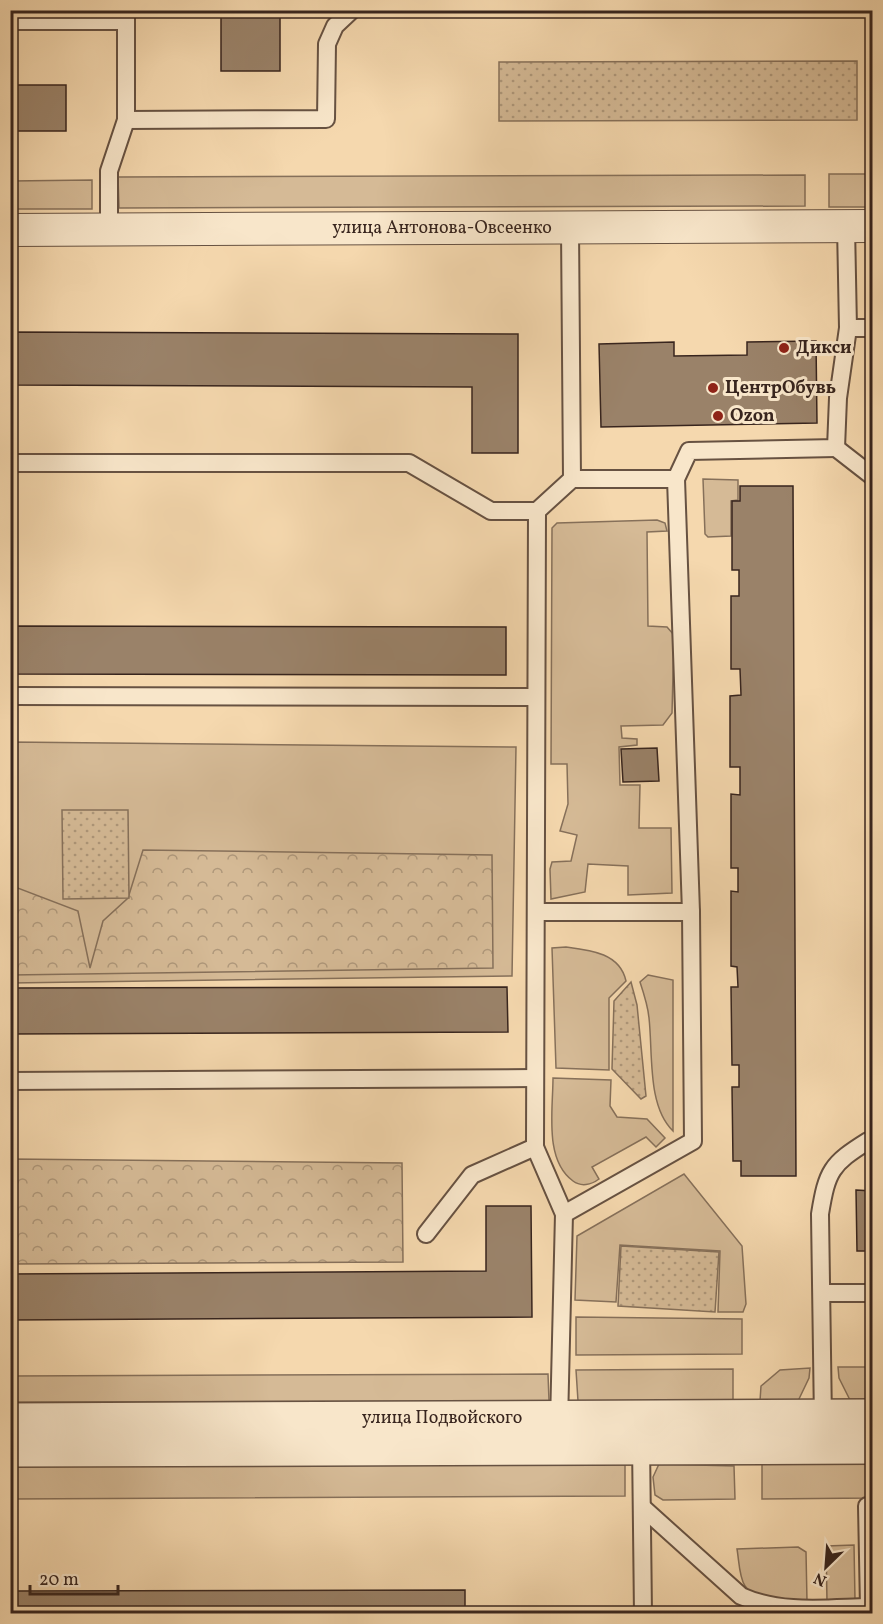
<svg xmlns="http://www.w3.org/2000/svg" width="883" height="1624" viewBox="0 0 883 1624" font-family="Vollkorn,serif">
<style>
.grass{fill:#d5ba96;stroke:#86705a;stroke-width:1.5}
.forest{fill:url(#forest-crowns);stroke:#86705a;stroke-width:1.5}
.park{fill:url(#park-dots);stroke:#86705a;stroke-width:1.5}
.building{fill:#9a8269;stroke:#38251e;stroke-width:1.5}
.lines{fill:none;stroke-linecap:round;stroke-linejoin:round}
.service-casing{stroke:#675242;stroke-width:20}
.minor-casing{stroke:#675242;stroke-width:34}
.tertiary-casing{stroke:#675242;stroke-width:36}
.service{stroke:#f8e6ca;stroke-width:16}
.minor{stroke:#f8e6ca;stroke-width:32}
.tertiary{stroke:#f8e6ca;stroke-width:33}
.poi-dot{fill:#8f2418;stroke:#f8e6ca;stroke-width:2}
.labels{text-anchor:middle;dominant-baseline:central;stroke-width:6;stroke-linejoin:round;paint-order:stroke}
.street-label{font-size:18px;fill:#38251e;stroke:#f8e6ca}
.poi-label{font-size:18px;font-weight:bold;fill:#38251e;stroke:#f8e6ca;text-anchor:start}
</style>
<defs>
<pattern id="forest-crowns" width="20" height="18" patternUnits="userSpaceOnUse" patternTransform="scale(1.5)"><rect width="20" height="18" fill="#d5ba96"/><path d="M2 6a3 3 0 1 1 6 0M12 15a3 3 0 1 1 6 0" fill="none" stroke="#ae977a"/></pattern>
<pattern id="park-dots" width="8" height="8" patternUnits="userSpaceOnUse" patternTransform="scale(1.5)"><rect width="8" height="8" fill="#d5ba96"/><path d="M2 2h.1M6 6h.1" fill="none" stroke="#ae977a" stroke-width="1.8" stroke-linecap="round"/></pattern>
</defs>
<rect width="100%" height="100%" fill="#f5d8ae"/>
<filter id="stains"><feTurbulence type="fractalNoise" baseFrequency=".00333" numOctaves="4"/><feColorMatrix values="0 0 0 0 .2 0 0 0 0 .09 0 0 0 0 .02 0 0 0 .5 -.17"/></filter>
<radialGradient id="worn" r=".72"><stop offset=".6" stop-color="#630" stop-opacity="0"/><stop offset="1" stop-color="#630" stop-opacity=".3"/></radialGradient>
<g class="grass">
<rect x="829" y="174" width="43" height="33"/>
<path d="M805,175V206L119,208L118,177Z"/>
<path d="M92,180V209H11V181Z"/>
<path d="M703,479L738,480V500L731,501V536L708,537L705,534Z"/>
<path d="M657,520L665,523L667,531L647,532L648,626L667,627L674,635L672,713L663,725L621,726L622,738L637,739V745L619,747L620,785H640L639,828H671L672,893L628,895V866L588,864L585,892L551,899L550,869L552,862L571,861L577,835L560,831L568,804L567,764H551L552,528L557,523Z"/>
<path d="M10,742L516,747L512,976L11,983Z"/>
<path d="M566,947C590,950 620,953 626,981L609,998V1070L556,1068L552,948Z"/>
<path d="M648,975L673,980V1131C647,1106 653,1053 649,1018C648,1006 644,994 640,982Z"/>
<path d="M553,1078L611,1080L610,1106L617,1117L647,1119L665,1138L656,1147L646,1137L592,1167L599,1179C591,1185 581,1187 573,1181C544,1160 553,1110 553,1078Z"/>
<path d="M684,1174L742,1246L746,1304L743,1312H718L720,1251L620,1245L616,1302L575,1300L577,1236Z"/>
<path d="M576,1317L742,1319V1354L576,1355Z"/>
<path d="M838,1367H872V1400H850L839,1378Z"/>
<path d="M810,1368L809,1378L798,1401H760L761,1386L780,1370Z"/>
<path d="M733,1369V1401H578L576,1370Z"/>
<path d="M548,1374L549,1401L11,1402L10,1376Z"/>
<path d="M625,1462V1496L11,1499L10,1465Z"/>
<path d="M872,1463V1498L762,1499V1464Z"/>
<path d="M659,1464L734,1466L735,1499L663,1500L655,1495L653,1477Z"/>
<path d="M854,1545L855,1600L827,1601L826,1546Z"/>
<path d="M798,1547L806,1552L807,1601C788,1601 757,1604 745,1586C739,1577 739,1560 737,1549Z"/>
</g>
<g class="forest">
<path d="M143,850L492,855L493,968L11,975L10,885L78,911L90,968L103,921L128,898Z"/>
<path d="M11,1159L402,1163L403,1262L11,1264Z"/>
</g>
<g class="park">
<path d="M857,61V120L499,121V62Z"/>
<path d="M62,810H128L129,898L63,899Z"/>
<path d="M631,982L637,1005L646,1096L641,1099L612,1069L614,1001Z"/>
<path d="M621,1246L719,1252L715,1312L618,1306Z"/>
</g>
<g class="building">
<rect x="221" y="10" width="59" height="61"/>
<rect x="10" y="85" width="56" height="46"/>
<path d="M10,332L518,334V453H472V387L10,385Z"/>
<path d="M816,341L817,423L601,427L599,344L674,342V356L747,355V342Z"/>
<path d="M740,486H793L796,1176H741V1161H733L732,1087H739V1065H732L731,987H738L737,967L731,966V891L738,892V868H731V794L740,795V767H730V696L741,695L740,669H731V596H739V570H732V501H740Z"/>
<path d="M10,626L506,627V675L10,674Z"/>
<path d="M657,748L659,781L623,782L621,749Z"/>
<path d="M507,987L508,1032L10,1034V988Z"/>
<path d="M856,1190L872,1191V1251H857Z"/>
<path d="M486,1206H531L532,1317L10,1320V1274L486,1271Z"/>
<path d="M465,1590V1614H10V1591Z"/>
</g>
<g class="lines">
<defs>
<g id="service">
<path d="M10,21H126"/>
<path d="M126,120L326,119L327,44L335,26L352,10"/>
<path d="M109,229V171L126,120V10"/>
<path d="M848,328H872"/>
<path d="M836,448L872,476"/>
<path d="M10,463H409L491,511H537"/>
<path d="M572,479H676"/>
<path d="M10,696L536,697"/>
<path d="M536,912H691"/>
<path d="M10,1081L535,1078"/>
<path d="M564,1214L693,1141L691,912L676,479L689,451L836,448L838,398L848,328L846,226"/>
<path d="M426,1234L472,1175L535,1147"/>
<path d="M822,1293H872"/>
<path d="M823,1421L820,1214C827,1171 831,1164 868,1141H872"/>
<path d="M559,1423L564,1214L535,1147L537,511L572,479L570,228"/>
<path d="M641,1443L643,1614"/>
<path d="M867,1506L869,1607H872"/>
<path d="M642,1507L741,1596C781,1614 826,1608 869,1607"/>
</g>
<path id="minor" d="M10,230L872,226"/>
<g id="tertiary">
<path d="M10,1420L872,1416"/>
<path d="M10,1450L872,1447"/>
</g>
</defs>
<use href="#service" class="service-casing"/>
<use href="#minor" class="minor-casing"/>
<use href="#tertiary" class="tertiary-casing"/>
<use href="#service" class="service"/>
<use href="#minor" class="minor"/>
<use href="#tertiary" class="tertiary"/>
</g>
<g class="poi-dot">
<circle cx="784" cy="348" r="6"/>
<circle cx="713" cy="388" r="6"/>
<circle cx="718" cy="416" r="6"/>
</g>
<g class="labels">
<g class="street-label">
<text x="442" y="228">улица Антонова-Овсеенко</text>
<text x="442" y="1418">улица Подвойского</text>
</g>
<g class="poi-label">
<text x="796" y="348">Дикси</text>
<text x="725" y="388">ЦентрОбувь</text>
<text x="730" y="416">Ozon</text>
</g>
</g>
<rect width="883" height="1624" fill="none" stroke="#f5d8ae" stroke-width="36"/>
<rect x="12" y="12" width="859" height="1600" fill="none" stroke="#38251e" stroke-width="3"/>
<rect x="18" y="18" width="847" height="1588" fill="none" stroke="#38251e" stroke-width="1.5"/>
<g transform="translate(826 1567) rotate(205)" stroke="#f8e6ca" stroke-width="4.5" paint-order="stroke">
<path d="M0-4.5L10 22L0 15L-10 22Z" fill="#38251e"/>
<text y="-9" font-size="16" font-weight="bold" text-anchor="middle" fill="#38251e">N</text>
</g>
<path d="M30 1585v9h88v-9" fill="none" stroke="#38251e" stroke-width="3"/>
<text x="39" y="1585" font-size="18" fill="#38251e" stroke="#f8e6ca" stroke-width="4.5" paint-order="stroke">20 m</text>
<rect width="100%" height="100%" filter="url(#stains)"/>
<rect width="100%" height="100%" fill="url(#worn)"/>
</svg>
